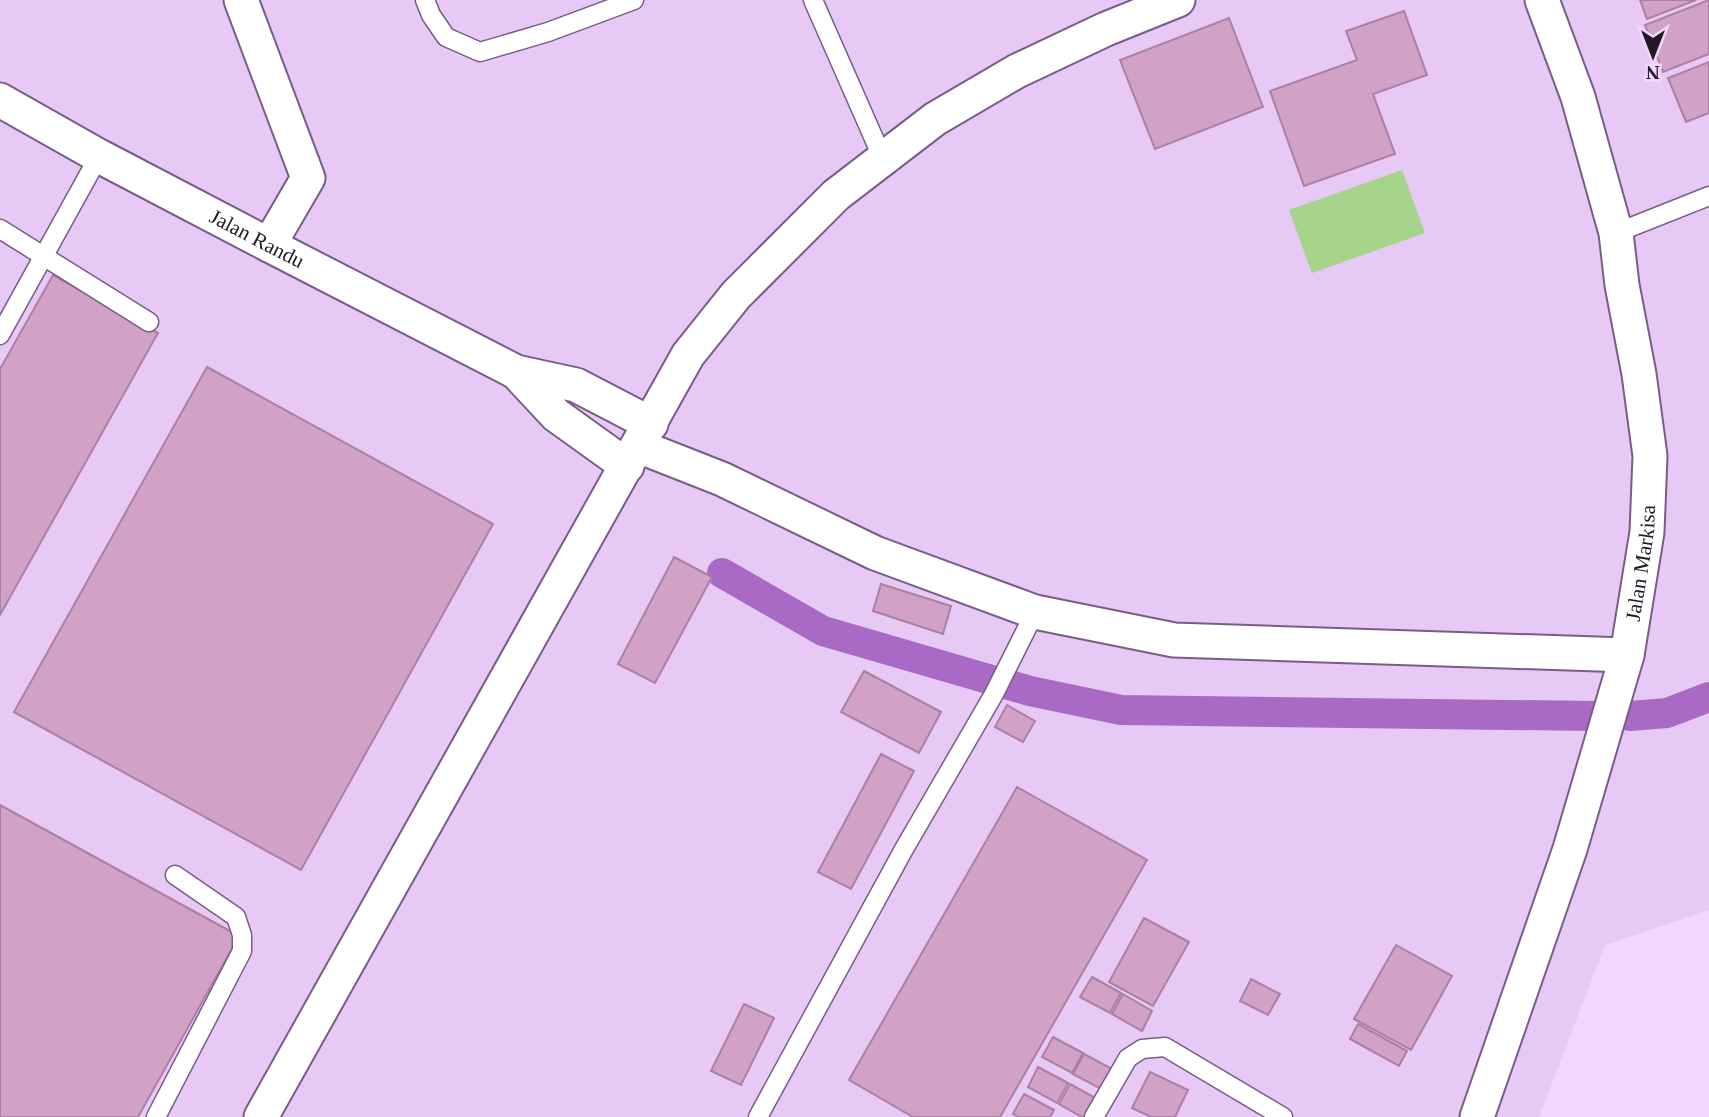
<svg xmlns="http://www.w3.org/2000/svg" width="1709" height="1117" viewBox="0 0 1709 1117" font-family="Georgia,serif">
<style>
.built{fill:#e7c9f5}
.green{fill:#a5d48a}
.lines{fill:none;stroke-linecap:round;stroke-linejoin:round}
.canal{stroke:#a86ac4;stroke-width:30}
.building{fill:#d1a1c6;stroke:#ad7fa3;stroke-width:2}
.lane-casing{stroke:#795c87;stroke-width:21}
.street-casing{stroke:#795c87;stroke-width:37}
.lane{stroke:#fff;stroke-width:18}
.street{stroke:#fff;stroke-width:33}
.labels{text-anchor:middle;dominant-baseline:central;stroke-width:5;stroke-linejoin:round;paint-order:stroke}
.street-label{font-size:21px;fill:#221627;stroke:#f1d7ff}
</style>
<rect width="100%" height="100%" fill="#f1d7ff"/>
<path class="built" d="M0,0H1709V910L1605,945L1539,1117H0Z"/>
<path class="green" d="M1402,170L1425,233L1312,273L1289,210Z"/>
<g class="lines">
<g class="canal">
<path d="M722,573L823,631L1030,691L1121,710L1595,716"/>
<path d="M1630,716L1667,713L1709,697"/>
</g>
</g>
<g class="building">
<path d="M1640,0H1696L1647,19Z"/>
<path d="M1709,0V54L1663,72L1645,25Z"/>
<path d="M1404,11L1427,75L1373,94L1395,154L1304,186L1270,91L1357,60L1346,31Z"/>
<path d="M1229,18L1263,107L1155,149L1120,60Z"/>
<path d="M1709,62V113L1686,122L1668,78Z"/>
<path d="M53,275L158,333L0,615V369Z"/>
<path d="M207,367L493,524L301,870L14,712Z"/>
<path d="M674,557L712,577L655,683L618,664Z"/>
<path d="M881,584L951,606L943,634L873,611Z"/>
<path d="M864,671L941,712L919,753L841,712Z"/>
<path d="M1007,705L1035,721L1023,742L995,727Z"/>
<path d="M881,754L914,771L851,889L818,872Z"/>
<path d="M1017,787L1147,860L1000,1117H913L849,1080Z"/>
<path d="M0,805L239,936L138,1117H0Z"/>
<path d="M1144,918L1189,942L1153,1006L1109,982Z"/>
<path d="M1396,945L1452,976L1411,1050L1354,1019Z"/>
<path d="M1092,977L1121,993L1110,1013L1080,997Z"/>
<path d="M1251,979L1280,994L1268,1015L1240,1001Z"/>
<path d="M1123,994L1152,1011L1142,1031L1112,1014Z"/>
<path d="M744,1004L774,1018L741,1085L711,1071Z"/>
<path d="M1358,1024L1407,1051L1399,1066L1350,1039Z"/>
<path d="M1053,1037L1083,1053L1072,1073L1042,1057Z"/>
<path d="M1084,1054L1114,1070L1103,1090L1073,1074Z"/>
<path d="M1038,1067L1068,1083L1057,1103L1028,1087Z"/>
<path d="M1150,1072L1188,1090L1175,1117H1151L1132,1108Z"/>
<path d="M1070,1084L1099,1100L1091,1117H1082L1059,1104Z"/>
<path d="M1024,1094L1054,1110L1050,1117H1018L1013,1114Z"/>
</g>
<g class="lines">
<defs>
<g id="lane">
<path d="M425,0L431,15L446,37L480,52L548,32L634,0"/>
<path d="M813,0L883,159"/>
<path d="M0,229L149,322"/>
<path d="M1616,233L1709,196"/>
<path d="M0,335L99,156"/>
<path d="M156,1117L242,951V935L236,917L175,875"/>
<path d="M758,1117L904,849L994,694L1035,612"/>
<path d="M1094,1117L1128,1058L1142,1049L1165,1047L1283,1117"/>
</g>
<g id="street">
<path d="M241,0L308,178L269,245"/>
<path id="s1" d="M0,100L99,156L269,245L516,372L576,385L651,424"/>
<path d="M516,372L556,415L627,466"/>
<path d="M638,446L722,479L875,553L1035,612L1174,640L1627,655"/>
<path d="M261,1117L688,355L736,295L836,195L935,119L1017,71L1106,29L1178,0"/>
<path id="s2" d="M1477,1117L1570,849L1627,655L1647,532L1650,456L1639,374L1622,285L1616,233L1578,97L1542,0"/>
</g>
</defs>
<use href="#lane" class="lane-casing"/>
<use href="#street" class="street-casing"/>
<use href="#lane" class="lane"/>
<use href="#street" class="street"/>
</g>
<g class="labels">
<g class="street-label">
<text stroke="none"><textPath href="#s1" startOffset="292">Jalan Randu</textPath></text>
<text stroke="none"><textPath href="#s2" startOffset="579">Jalan Markisa</textPath></text>
</g>
</g>
<g transform="translate(1653 56) rotate(180)" stroke="#f1d7ff" stroke-width="5" paint-order="stroke">
<path d="M0-5L12 26L0 18L-12 26Z" fill="#221627"/>
<text y="-10" font-size="19" font-weight="bold" text-anchor="middle" fill="#221627">N</text>
</g>
</svg>
